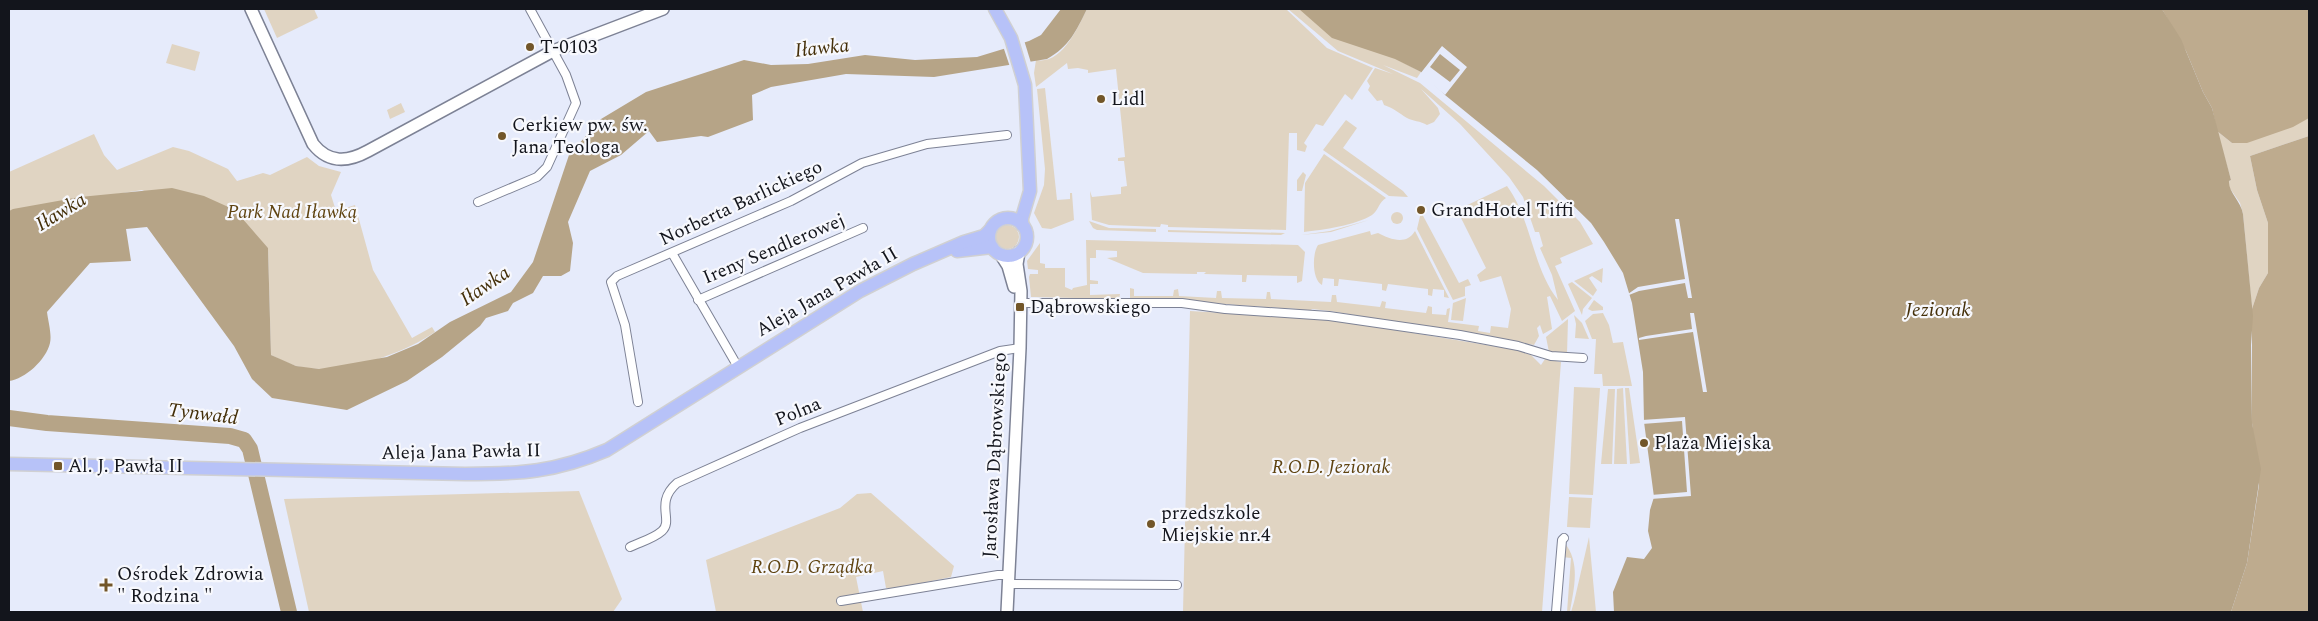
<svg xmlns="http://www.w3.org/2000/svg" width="2318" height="621" viewBox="0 0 2318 621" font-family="Spectral,serif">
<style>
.green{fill:#e0d4c2}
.forest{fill:#beab8e}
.water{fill:#b6a487}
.pier{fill:#e6ebfb;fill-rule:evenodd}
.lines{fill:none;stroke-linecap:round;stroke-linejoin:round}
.river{stroke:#b6a487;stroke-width:16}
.street-casing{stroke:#7d8295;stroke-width:10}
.secondary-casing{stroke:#7d8295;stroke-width:14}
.primary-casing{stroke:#d0d0d2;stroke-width:15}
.street{stroke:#fff;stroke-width:8}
.secondary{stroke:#fff;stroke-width:11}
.primary{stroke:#b7c2f8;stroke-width:12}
.poi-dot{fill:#725629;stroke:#f7f8fd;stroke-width:2}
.labels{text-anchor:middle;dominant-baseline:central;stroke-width:4.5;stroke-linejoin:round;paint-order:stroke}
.poi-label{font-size:19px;fill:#13151c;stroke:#f7f8fd;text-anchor:start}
.street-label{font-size:19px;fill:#13151c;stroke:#f7f8fd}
.park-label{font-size:19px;font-style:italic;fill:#5f4310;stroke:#f7f8fd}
.water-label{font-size:20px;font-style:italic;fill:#442f09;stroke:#f7f8fd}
</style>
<rect width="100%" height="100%" fill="#e6ebfb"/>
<g class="green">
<path d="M264,9H314L318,18L277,38Z"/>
<path d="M1087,9H1286L1327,48L1373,68L1352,100L1345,94L1323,126L1316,124L1304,143L1307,146L1305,152L1297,150V133H1289L1286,230L1168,227V225L1161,224L1160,227L1109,225L1092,220L1090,191L1092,197L1121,194V187L1127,186L1124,161H1118V158L1125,157L1116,69L1088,73V70L1078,68L1068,69L1067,63L1036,87L1034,73L1036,60C1062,65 1078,27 1087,9Z"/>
<path d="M1288,9H1325L1366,43L1421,72L1417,78L1383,65L1420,83L1544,186L1580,222L1593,244L1560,258L1562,263L1555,266L1575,311L1562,321L1550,296L1547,297L1552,329L1543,334L1540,325L1537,328L1539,336L1534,345L1330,311L1312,309L1310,311H1300L1298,309C1242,306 1186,300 1130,299V288L1134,289V296H1173L1174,290L1178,289L1179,296L1216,298L1217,291H1221L1222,298L1266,299L1267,292H1270L1271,299L1331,302L1332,295H1336L1337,302L1380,307L1382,301L1386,302L1385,308L1426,313L1428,306L1432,307V314L1446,315L1447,309L1450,308L1448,322L1479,326L1478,331L1490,333L1491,326L1508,328L1511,309L1501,276L1480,282L1477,275L1486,268L1457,210L1507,186C1532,220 1532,267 1558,300L1552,275L1540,248L1543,246L1539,232H1535L1523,197L1509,177L1460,124L1421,89L1438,108L1440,114L1434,122L1427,125C1421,121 1412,121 1407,118C1399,113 1393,108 1384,105L1382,100L1377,101L1368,90L1370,86L1367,81L1375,68L1393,74L1338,51Z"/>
<path d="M172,44L200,52L195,71L166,63Z"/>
<path d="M1045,88L1057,200L1070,199V193H1072L1074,220L1051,229L1042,228L1034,213L1044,185L1045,169L1037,89Z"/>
<path d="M401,103L405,112L390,119L387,110Z"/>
<path d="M2309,118V136L2250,156L2257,190L2268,223V273L2259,288L2252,309L2243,214L2240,203L2229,187V181L2231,180L2217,131L2232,143Z"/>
<path d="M1346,120L1357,128L1343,148L1403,191L1408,197L1389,196L1323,150Z"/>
<path d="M94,134L104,155L117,170L173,147L189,151L228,169L237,181L263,173L270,175L307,157L319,166L341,172L331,195L336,211L355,205L373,270L412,338L432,327L435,332C401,355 338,377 296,366C287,363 279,359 271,355L268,248L142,190L9,211V172Z"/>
<path d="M1324,154L1386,198C1379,202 1378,211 1372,215C1357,225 1322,230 1304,232L1305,183Z"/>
<path d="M1303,172L1306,175L1302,191H1297V180Z"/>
<circle cx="1397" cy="218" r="6"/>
<path d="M1421,212L1459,283L1468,279L1471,285L1465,287V296L1453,300L1417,229Z"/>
<path d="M1369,220L1331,232L1301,235L1330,231Z"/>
<path d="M1089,221L1109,228L1156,229V232L1097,230L1093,228Z"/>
<circle cx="1007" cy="237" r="12"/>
<path d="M1168,230L1285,233L1281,235L1168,232Z"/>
<path d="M1370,231L1371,235L1378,233C1390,239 1406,246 1415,231L1449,298L1444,297V290L1433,289L1432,296L1428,295V289L1388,284L1386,291L1382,290V284L1339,279L1338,286H1334V279L1323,278L1322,285C1312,280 1312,254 1318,245Z"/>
<path d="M1086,240L1298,245L1305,252L1302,281L1297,283V276L1247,275L1246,282H1242V275L1204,274L1206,272H1197V274L1143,273L1107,258L1117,257V251L1096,250V258H1090V280L1098,281V284H1090V295L1120,294L1119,299L1031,297L1029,277L1030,274H1038V270L1028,269L1027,261L1040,243V263L1045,264V268H1065V287L1072,290L1073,288L1087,285Z"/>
<path d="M1603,268L1602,283L1592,276L1589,278L1597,290L1593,296L1574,281Z"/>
<path d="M1572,282L1592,298L1583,309L1582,315L1568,284Z"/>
<path d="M1466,298L1463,321L1451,320L1453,303Z"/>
<path d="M1594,300L1603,307V310L1592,311L1588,309Z"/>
<path d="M1190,311L1328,319L1517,350L1531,355L1541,365L1545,359L1561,362L1542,612H1183Z"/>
<path d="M1603,313L1609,325L1613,343L1623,342L1632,386H1603L1602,374H1594L1596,339H1592L1585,321L1593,314Z"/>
<path d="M1574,315L1582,323L1589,339L1575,338L1576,324Z"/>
<path d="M1568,319L1567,354L1549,352L1546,337Z"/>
<path d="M1574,387L1600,388L1593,495L1569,494Z"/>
<path d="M1623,388L1627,464H1614L1617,389Z"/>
<path d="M1625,388H1629L1640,463L1630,464Z"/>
<path d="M1608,389H1615L1612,464H1601Z"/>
<path d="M579,491L622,599L613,612H309L284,499Z"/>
<path d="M871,493L954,566L951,577L898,588H886L883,571L856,577L863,612H716L706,560L840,508L857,494Z"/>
<path d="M1569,497L1592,498L1590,528L1567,527Z"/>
<path d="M1589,537L1596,612H1571L1574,602Z"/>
<path d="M1564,542C1581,563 1574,587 1570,612H1567L1571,558L1562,557Z"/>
</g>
<g class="forest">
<path d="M2162,9H2309V118L2293,127L2247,143H2232L2217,131L2212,108L2203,92L2186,51Z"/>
<path d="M2309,136V612H2231L2247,563L2259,485L2252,423V309L2259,288L2268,273V223L2257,190L2250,156Z"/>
</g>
<g class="water">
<path d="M1061,9H1087C1076,31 1070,46 1047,59L934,77L846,74L771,87L752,95L753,120L708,137L701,136L657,142L649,131L621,155L590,171L568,222L573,243L570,271L561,276H543L533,293L513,303L508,311L486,318L480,326L442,357L407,381L347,410L272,398L252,379L234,346L147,227L126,229L131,261L90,263L47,312C48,321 52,334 50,343C46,360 25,379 9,381V211L13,209L80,197L172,188L204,196L235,210L268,248L271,355L296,366L319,369L387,357L418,344L450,322L511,292L533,262L569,155L601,119L646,92L744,60L771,65L808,64L865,55L915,60L977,57L1029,41L1041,35Z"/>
<path d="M1299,9H2162L2181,39L2203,92L2212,108L2231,180L2229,181C2228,192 2241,201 2243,214L2253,316L2251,345L2252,423L2261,469L2247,563L2231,612H1614L1613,592L1627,557L1644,559L1652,548L1648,531L1650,510L1654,497L1644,422L1643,372L1632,303L1623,273L1604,242L1591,223L1537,170L1445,95L1421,72L1395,59L1332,38Z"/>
</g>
<g class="pier">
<path d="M1024,40L1031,63L1010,67L1003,46Z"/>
<path d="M1442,46L1467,67L1445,95L1420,74ZM1440,54L1460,70L1450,82L1430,67Z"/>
<path d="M1675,219H1679L1692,298H1688L1685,283L1639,291L1629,295L1628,294L1638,287L1685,279Z"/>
<path d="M1690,313H1694L1707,392H1703L1693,332L1639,340V338L1646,336L1692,329Z"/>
<path d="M1685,417L1691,496L1651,499V495L1687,492L1682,421L1642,424V420Z"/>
</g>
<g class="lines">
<path class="river" d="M9,418L47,423L230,436L244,440L250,449L289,612"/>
<defs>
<g id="street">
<path d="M478,202L537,177L547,167L576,103L566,75L530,9"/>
<path d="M672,253L738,367"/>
<path d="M698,300L863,228"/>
<path d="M1020,303H1182L1225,309L1329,316L1460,335L1518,346L1551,356L1583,358"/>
<path d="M638,402L625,325L611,282L617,276L791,201L862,163L927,144L1007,135"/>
<path d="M630,547C640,542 653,539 662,531C674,520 654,503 677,483L800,428L1000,351L1020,348"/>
<path d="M1007,584L1177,585"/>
<path d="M841,601L998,575H1008"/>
<path d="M1556,612L1562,540L1564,538"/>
</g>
<g id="secondary">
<path d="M251,9L313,144C329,164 348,162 368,151L553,51L663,9"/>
<path d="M1001,255L1008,266L1014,287"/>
<path d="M1007,612L1020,348L1021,291L1017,264L1019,252"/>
</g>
<g id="primary">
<path d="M995,9L1011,38L1025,85L1030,191L1022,218V225"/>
<circle cx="1008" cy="237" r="19"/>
<path d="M957,251L992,247"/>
<path d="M9,464L465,474C520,474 556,472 607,450L860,291L913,264L964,242L984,236L990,230"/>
</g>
</defs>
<use href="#street" class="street-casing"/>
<use href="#secondary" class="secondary-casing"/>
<use href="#primary" class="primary-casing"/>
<use href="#street" class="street"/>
<use href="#secondary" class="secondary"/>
<use href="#primary" class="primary"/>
</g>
<g class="poi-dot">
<circle cx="530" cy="47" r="5"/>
<circle cx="1101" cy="99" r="5"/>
<circle cx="502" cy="136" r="5"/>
<circle cx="1421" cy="210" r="5"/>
<rect x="1015" y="302" width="10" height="10" rx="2.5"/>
<circle cx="1644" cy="443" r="5"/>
<rect x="53" y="461" width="10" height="10" rx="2.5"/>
<circle cx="1151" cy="524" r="5"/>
<path d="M103.5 577.5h5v5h5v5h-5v5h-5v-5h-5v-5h5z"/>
</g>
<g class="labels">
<g class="poi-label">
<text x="540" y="47">T-0103</text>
<text x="1111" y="99">Lidl</text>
<text x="512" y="125">Cerkiew pw. św.<tspan x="512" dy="22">Jana Teologa</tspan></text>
<text x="1431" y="210">GrandHotel Tiffi</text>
<text x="1030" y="307">Dąbrowskiego</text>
<text x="1654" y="443">Plaża Miejska</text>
<text x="68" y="466">Al. J. Pawła II</text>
<text x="1161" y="513">przedszkole<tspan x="1161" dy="22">Miejskie nr.4</tspan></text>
<text x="117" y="574">Ośrodek Zdrowia<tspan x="117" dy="22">" Rodzina "</tspan></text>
</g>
<g class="street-label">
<text transform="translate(741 203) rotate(-25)">Norberta Barlickiego</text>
<text transform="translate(774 249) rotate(-23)">Ireny Sendlerowej</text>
<text transform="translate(827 292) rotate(-30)">Aleja Jana Pawła II</text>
<text transform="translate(798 412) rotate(-22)">Polna</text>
<text transform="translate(461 452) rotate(-1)">Aleja Jana Pawła II</text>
<text transform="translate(995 455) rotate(-87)">Jarosława Dąbrowskiego</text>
</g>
<g class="park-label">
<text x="292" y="212">Park Nad Iławką</text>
<text x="1331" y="467">R.O.D. Jeziorak</text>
<text x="812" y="567">R.O.D. Grządka</text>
</g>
<g class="water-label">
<text transform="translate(822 48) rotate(-6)">Iławka</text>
<text transform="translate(61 212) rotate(-31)">Iławka</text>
<text transform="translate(485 286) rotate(-34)">Iławka</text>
<text x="1938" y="310">Jeziorak</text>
<text transform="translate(203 414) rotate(7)">Tynwałd</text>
</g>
</g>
<rect width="2318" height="621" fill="none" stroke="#13151c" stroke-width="20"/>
</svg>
